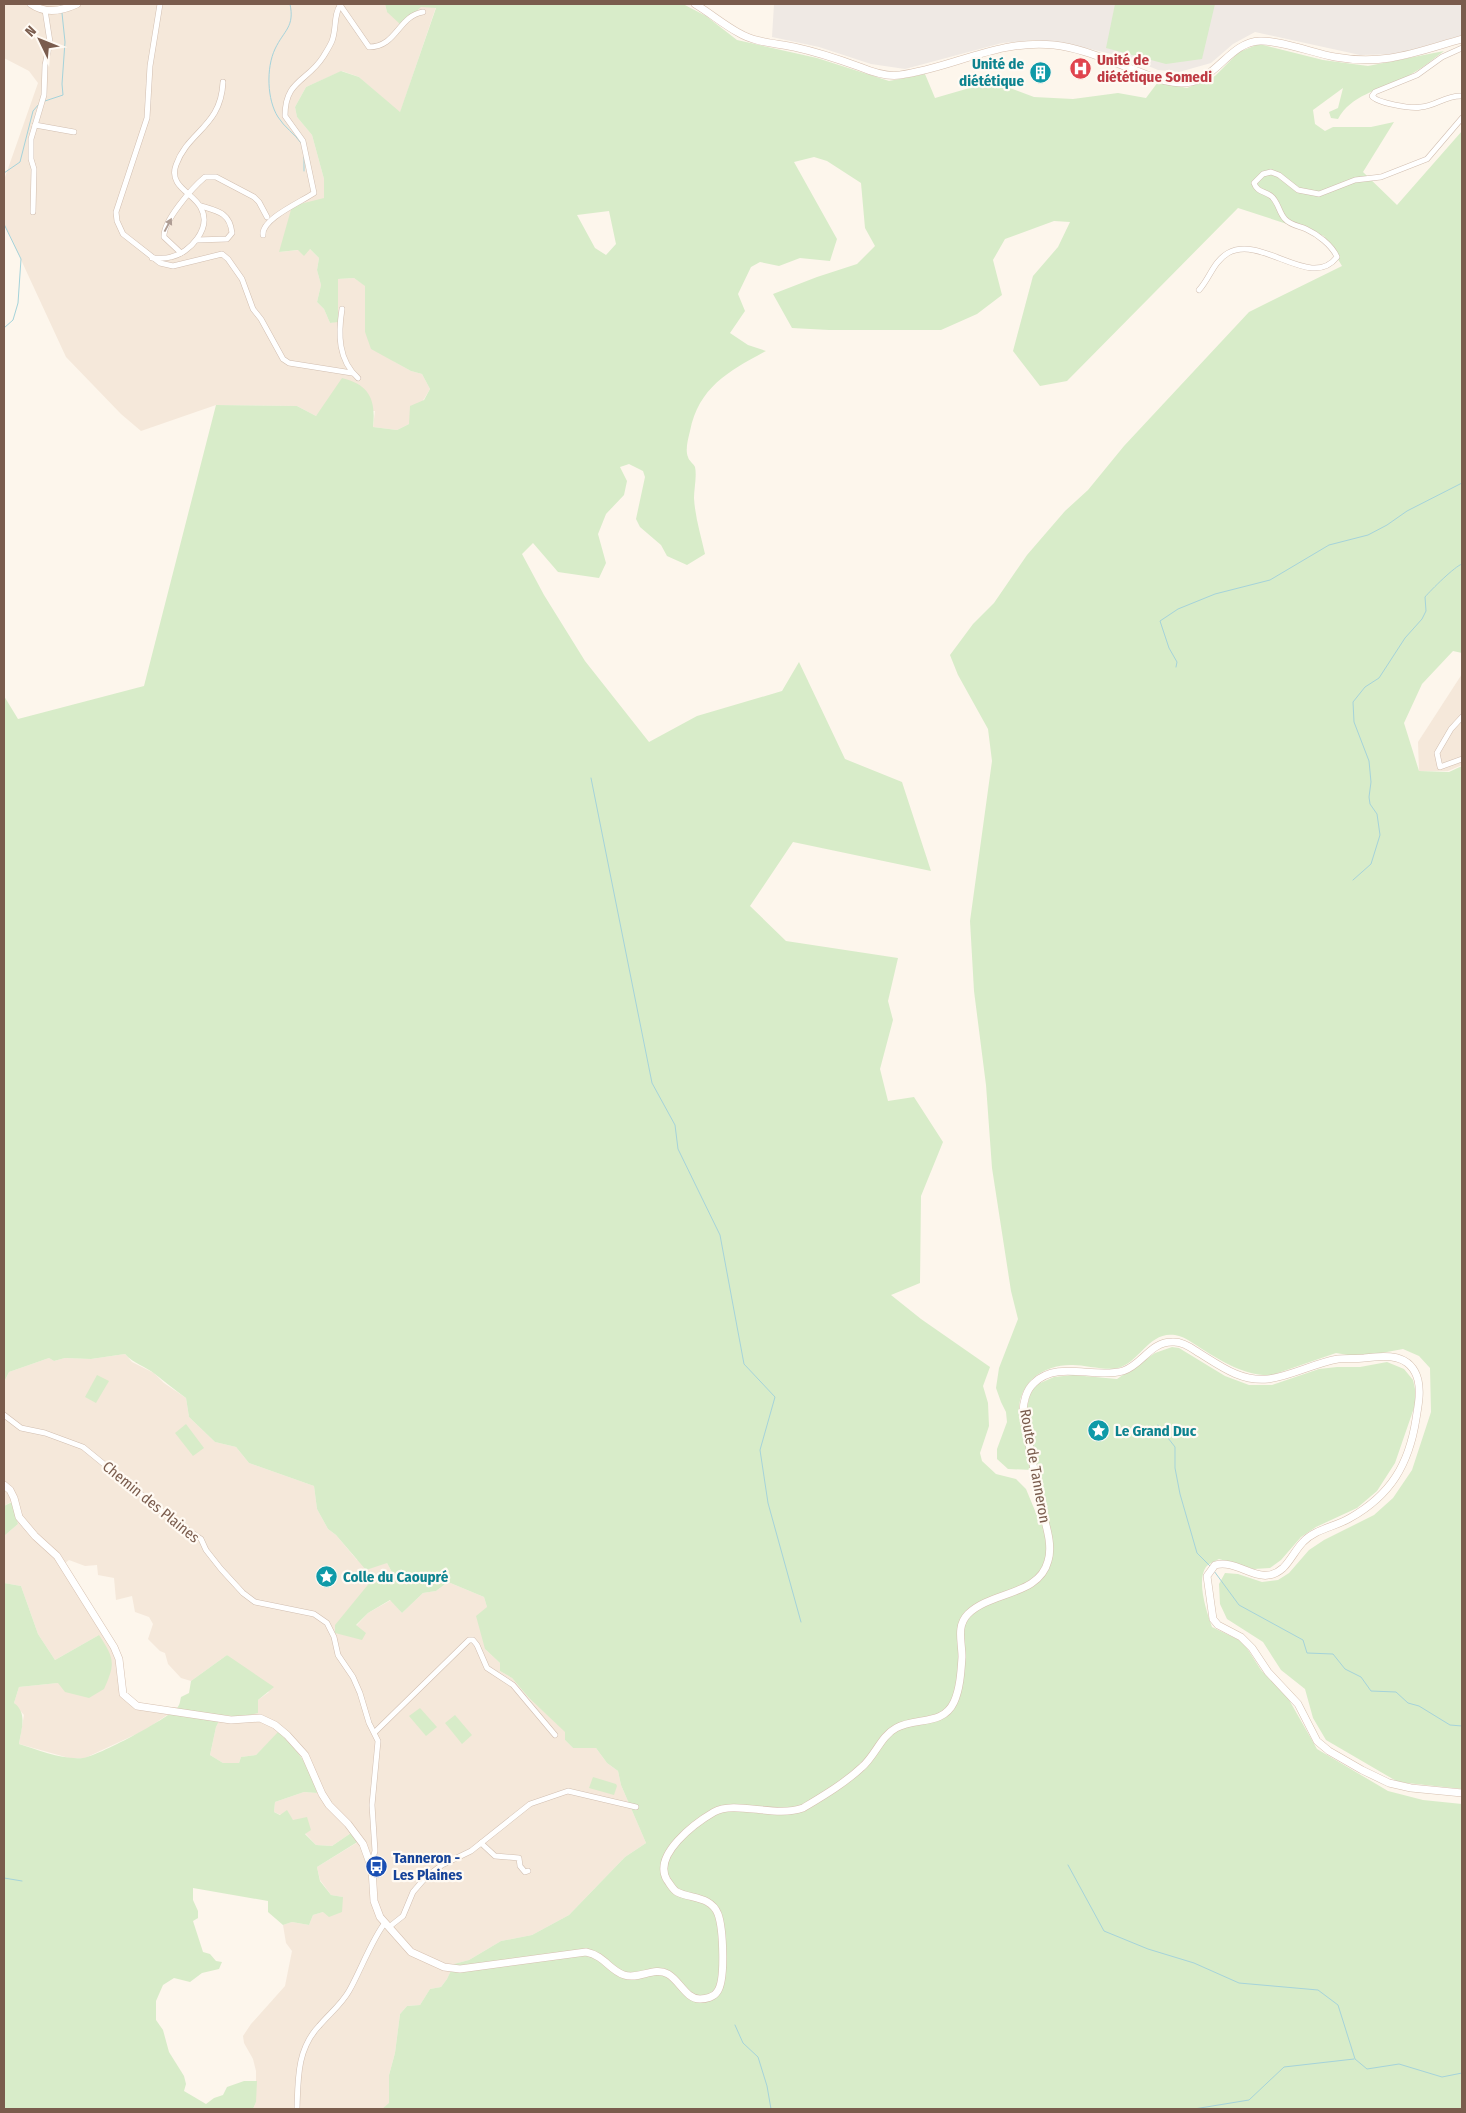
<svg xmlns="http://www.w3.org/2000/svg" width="1466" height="2113" viewBox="0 0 1466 2113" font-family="'Fira Sans Condensed',sans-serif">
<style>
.residential{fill:#f5e8da}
.industrial{fill:#efe9e4}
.green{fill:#d8ecc9;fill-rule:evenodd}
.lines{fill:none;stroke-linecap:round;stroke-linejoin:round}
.stream{stroke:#a5d3da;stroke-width:1}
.street-casing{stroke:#d1beb0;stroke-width:6}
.secondary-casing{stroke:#d6c0b0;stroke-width:8}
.street{stroke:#fff;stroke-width:5}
.secondary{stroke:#fff;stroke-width:7}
.oneway{fill:#af9d94}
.labels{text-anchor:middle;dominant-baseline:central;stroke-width:4.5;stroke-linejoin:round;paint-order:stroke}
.health-label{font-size:15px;font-weight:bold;fill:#be3a42;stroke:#fffaf3;text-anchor:start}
.culture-label{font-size:15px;font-weight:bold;fill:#0d838f;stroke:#fffaf3;text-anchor:start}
.street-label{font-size:15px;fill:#7a5c4d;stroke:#fffaf3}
.transit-label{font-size:15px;font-weight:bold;fill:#164399;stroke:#fffaf3;text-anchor:start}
</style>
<rect width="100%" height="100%" fill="#fdf6ec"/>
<g class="residential">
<path d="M4,4H385L387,12L421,7H436L400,113L359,77L342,71L306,87L295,107L297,117L312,135L324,179V198L279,252L310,249L319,258L317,270L321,285L317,302L324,309L330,323L338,321V279L354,278L366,286L365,332L395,362L411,371L422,374L430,389L409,424L397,430L373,427L375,411L322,409L316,416L297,406L216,405L141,431L121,414L66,357L4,223V180L38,83L29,71L4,58Z"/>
<path d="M1462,674V765L1448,771H1419L1418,742Z"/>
<path d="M125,1354L132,1362L154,1373L164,1383L186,1398L189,1417L215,1442L236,1447L249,1463L314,1486L317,1509L328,1529L336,1535L357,1560L387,1563L394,1576L371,1581L360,1596L356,1626L368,1613L391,1600L402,1613L423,1593L436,1591L448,1582L484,1597L487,1607L485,1649L500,1663V1671L512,1678L529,1698L566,1732L565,1740L573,1748H596L607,1763L618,1771L621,1785L646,1843L625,1857L569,1915L532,1935L501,1941L469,1960L454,1964L447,1979L441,1987L430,1989L420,2005L407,2006L400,2014L395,2053L389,2075V2104L382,2109H253L256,2102V2071L253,2059L244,2043L243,2036L251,2024L285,1986L292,1951L286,1943L283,1925L292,1922L309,1925L313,1915L323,1912L343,1897L331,1895L320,1880L317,1867L358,1842L351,1833L332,1846L316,1845L293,1820L274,1812L275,1802L304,1792L317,1793L301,1756L293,1746L278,1733L256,1755L241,1757L239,1763H223L210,1755L216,1727L222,1715L233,1716L258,1704V1700L269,1692L227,1655L191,1681L181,1678L168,1664L165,1653L160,1651L148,1639L153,1624L149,1617L135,1612L132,1596L116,1600L114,1578L98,1575L97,1565L85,1566L69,1560L64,1564L116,1645L123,1687L127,1695L141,1705L159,1707H179L145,1730L85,1758H69L19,1744L24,1715L14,1703L19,1687L58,1683L99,1635L55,1660L38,1634L21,1586L4,1583V1536L18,1524L11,1502L4,1506V1382L9,1372L49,1358L54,1361L65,1358L91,1359Z"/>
</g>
<path class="industrial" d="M774,4H1462V35L1399,54L1360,55L1255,32L1233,44L1211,63L1179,72L1158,70L1129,58L1068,44L1034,40L1002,43L905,69L871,64L819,47L772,37Z"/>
<g class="green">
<path d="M385,4H683L706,16L737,40L817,58L889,81L925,74L935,98L973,87L1002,85L1034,97L1073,99L1118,93L1146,98L1158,82L1187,88L1215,76L1239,52L1259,44L1323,60L1368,66L1444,51C1431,61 1417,72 1402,79C1379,90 1351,95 1338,119L1331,118L1329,112L1338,108L1343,88L1313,110L1315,124L1325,131L1333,127H1371L1394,122L1363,172L1397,205L1462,131V653L1453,651L1422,684L1404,723L1419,771L1449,772L1462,766V1789L1398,1782L1326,1740L1313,1718L1305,1689L1281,1670L1263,1642L1227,1619L1220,1604L1219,1584L1225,1573L1238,1574L1262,1582L1278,1580L1289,1573L1309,1550L1324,1540L1374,1515L1393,1498L1412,1470L1431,1412L1430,1368L1419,1356L1403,1349L1360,1357L1336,1353L1272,1375C1247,1377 1223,1362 1202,1349C1194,1344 1186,1337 1175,1335C1149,1331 1140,1362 1118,1368C1106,1371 1085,1365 1073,1365C1043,1364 1017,1383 1019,1415C1021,1433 1028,1452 1032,1470L1008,1469L997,1459V1449L1007,1422L1006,1412L1001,1402L996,1388L999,1368L1018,1319L1011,1291L992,1168L986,1085L974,991L970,921L992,761L988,729L958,675L950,655L973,624L994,603L1027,555L1065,511L1088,490L1124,446L1249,312L1342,266L1324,236L1238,208L1067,381L1040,386L1013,351L1033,276L1058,247L1070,222L1054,221L1005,239L993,260L1002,295L977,314L941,330H829L792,328L773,294L817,277L857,264L875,246L865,228L861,183L827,161L814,157L794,162L837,239L830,261L800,258L779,266L760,262L751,267L738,294L745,311L730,333L748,345L766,351C729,371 699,387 690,431C688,439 685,450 688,457C689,461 693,463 695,467C697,476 694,489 694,498C695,517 701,536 705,554L687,565L667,556L661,545L640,527L636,519L645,477L643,471L629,464L620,467L627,481L624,495L606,514L598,534L606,563L599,578L558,572L533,543L522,554L544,595L585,661L649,742L697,716L782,691L799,662L845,759L902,782L931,871L793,842L750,906L786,941L898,958L888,1001L893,1020L880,1069L888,1101L914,1097L943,1142L921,1196L920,1283L891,1295L921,1319L990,1367L983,1386L988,1403L989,1426L980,1453L982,1461L996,1474L1016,1479L1026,1489L1038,1518L1048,1520L1025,1416L1031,1390L1038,1384L1054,1377L1073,1375L1117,1379L1155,1353L1172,1347L1179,1348L1225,1376L1249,1385H1272L1319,1369L1337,1367H1360L1387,1362L1404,1369L1413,1380L1415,1389V1405L1395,1463L1377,1491L1357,1508L1316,1527L1301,1537L1281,1560L1270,1568L1254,1569L1219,1559C1215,1561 1208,1564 1206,1567C1196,1581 1207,1613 1212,1627L1243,1642L1261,1670L1288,1698L1317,1749L1388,1791L1423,1800L1462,1804V2109H382L389,2103V2075L395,2053L400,2014L407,2006L420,2005L430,1989L441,1987L447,1979L454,1964L469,1960L501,1941L532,1935L569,1915L625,1857L646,1843L621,1785L618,1771L607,1763L596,1748H573L565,1740V1732L529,1698L512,1678L500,1671V1663L485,1649L476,1616L487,1607L484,1597L448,1582L436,1591L423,1593L402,1613L390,1600L368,1613L356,1625L366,1633L362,1640L335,1633V1625L371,1581L394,1576L387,1563L366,1570L336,1535L328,1529L317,1509L314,1486L249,1463L236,1447L215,1442L189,1417L186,1398C175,1390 165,1382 155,1374C145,1366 134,1364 125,1354L91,1359L65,1358L54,1361L49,1358L9,1372L4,1382V696L18,719L144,686L216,405L297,406L316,416L342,378C370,385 376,400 373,427L397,430L409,424L410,406L424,400L430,389L422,374L411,371L371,349L365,332V286L354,278L338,279V322L330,323L324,309L317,302L321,285L317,270L319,258L310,249L304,256L298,250L279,252L292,206L324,198V179L312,135L297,117L295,107L306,87L341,71L359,77L400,112L436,8L421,7L401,25L387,12ZM609,211L616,244L606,255L595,248L577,215Z"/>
<path d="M1115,4H1215L1202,59L1166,64L1106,48Z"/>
<path d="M97,1375L109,1381L96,1403L85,1397Z"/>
<path d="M186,1424L204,1448L193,1456L175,1433Z"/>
<path d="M12,1502L18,1524L4,1536V1506Z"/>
<path d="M4,1583L21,1586L38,1634L55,1660L99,1635C114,1658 116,1663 104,1689L89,1698L65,1692L58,1683L19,1687L14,1703C28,1713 21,1730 19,1744C39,1750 62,1760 83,1758C98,1756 167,1719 177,1708C180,1705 180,1701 181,1697L189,1693L191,1681L227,1655L274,1687L258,1700V1713L243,1717L222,1715L216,1727L210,1755L223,1763H239L241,1757L256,1755L278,1732C296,1748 313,1769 317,1793L304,1792L275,1802L274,1812L280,1815L287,1810L293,1820L307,1817L311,1830L305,1834L316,1845L332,1846L351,1833L359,1841L317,1867L320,1881L331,1895L343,1897L342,1912L329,1917L323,1912L313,1915L309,1925L292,1922L283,1925L268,1912V1901L193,1888V1900L198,1911V1918L193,1921L203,1952L210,1954L216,1961L222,1962L219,1969L202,1973L190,1982L174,1978L163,1985L156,2001V2020L163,2030L169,2052L184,2076L186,2084L184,2091L206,2104L214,2098L223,2095L227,2087L244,2081H257L256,2102L253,2109H4Z"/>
<path d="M420,1708L437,1727L426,1736L409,1716Z"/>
<path d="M455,1715L472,1735L462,1744L445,1723Z"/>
<path d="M593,1777L616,1784L617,1786L614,1795L589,1788Z"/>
</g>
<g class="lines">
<g class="stream">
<path d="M61,4V6"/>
<path d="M290,4C295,27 284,30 275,49C266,68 267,100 278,117C284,127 295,134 301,143"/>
<path d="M45,101L63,95L62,84L65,42L62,13"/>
<path d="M304,157V171"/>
<path d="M4,173L20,162L33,111L39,104"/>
<path d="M4,224L21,259L18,303L13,320L4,328"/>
<path d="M1176,667L1177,662L1169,648L1160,621L1178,609L1215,594L1270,580L1329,545L1368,535L1387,525L1407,511L1462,483"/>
<path d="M591,778L652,1083L675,1125L678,1149L720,1235L744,1364L775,1397L760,1450L768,1503L801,1622"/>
<path d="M1353,880L1371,864L1380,835L1377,814L1370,804L1369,797L1371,782L1369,761L1354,722L1353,702L1365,687L1379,678L1405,638L1422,619L1426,611L1425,597C1431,590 1455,566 1462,564"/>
<path d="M1158,1425L1175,1447V1468L1180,1494L1197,1553L1210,1566"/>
<path d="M1214,1571L1239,1605L1303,1640L1307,1653L1333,1654L1345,1669L1361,1677L1371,1691L1396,1692L1408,1703L1419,1706L1450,1725L1462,1726"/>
<path d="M1068,1865L1104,1931L1148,1949L1194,1963L1239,1983L1318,1990L1338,2005L1355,2059L1367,2069L1399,2064L1442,2077L1462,2073"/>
<path d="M4,1878L22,1881"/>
<path d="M735,2025L743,2043L758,2057L767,2086L771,2109"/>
<path d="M1194,2109L1249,2100L1284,2067L1354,2059"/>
</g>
<defs>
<g id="street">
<path d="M160,4L150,66L147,118L116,212L117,221L123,234L160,263L173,266L222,254L228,259L242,279L253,309L261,319L283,359L289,363L352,373"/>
<path d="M340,5L369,47C397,47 398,16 423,12"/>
<path d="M1462,48L1442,57L1417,75L1375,92L1372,96C1377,103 1411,109 1421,107C1436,106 1446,95 1462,96"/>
<path d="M35,125L74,132"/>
<path d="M33,212L34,169L31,159V139L44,95L45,65L50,42L45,10"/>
<path d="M263,235C261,219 301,202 314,193L303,141L285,116C285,80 307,82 323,57C326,52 330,46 332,41C337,28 333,15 341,4"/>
<path d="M197,240L227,239L232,233C230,213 218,211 201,206"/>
<path d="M181,253L164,237C163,221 192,188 205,177H216L254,197L259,202L267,217"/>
<path d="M152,258C159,258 165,259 171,257C190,253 212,228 201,208C194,193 168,187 176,165C188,131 221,127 223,82"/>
<path d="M1199,290C1210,278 1213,262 1228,253C1262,234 1311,291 1337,257C1332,245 1317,234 1306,229C1299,226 1290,225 1285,219C1279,213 1278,201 1271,196C1264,191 1257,192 1254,183L1263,174L1271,172L1279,175L1298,190L1319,194L1355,180L1381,177L1427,159L1462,118"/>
<path d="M342,309C338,334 338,360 358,378"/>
<path d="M1462,717L1451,729L1437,753L1440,767L1462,759"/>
<path d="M4,1415L21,1428L45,1433L83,1447L170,1518L201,1539L206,1550L221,1569L243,1593L255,1602L314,1614L327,1623L334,1637L338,1655L353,1677L360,1693L369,1723L378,1741L372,1805L375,1851L373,1858L370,1861"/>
<path d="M375,1732L469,1640H473L477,1645L487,1668L513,1685L555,1735"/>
<path d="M481,1843L495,1856L519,1858L520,1866L525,1872L528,1871"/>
<path d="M389,1927L403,1916L413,1892L426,1877L442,1865L471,1851L530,1804L568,1791L636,1807"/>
<path d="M297,2109C298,2079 297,2049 319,2026C329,2014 341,2005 349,1991C359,1974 373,1937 385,1923"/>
</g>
<g id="secondary">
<path d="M31,4C45,14 62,11 77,4"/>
<path d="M695,4C710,13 724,25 739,33C756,43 776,43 794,47C817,52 838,59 860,67C872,72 887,77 900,75C953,68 998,39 1054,45C1081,48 1107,60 1132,69C1150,76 1171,86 1191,82C1218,76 1231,42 1260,41C1279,40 1314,53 1335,57C1385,66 1416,52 1462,39"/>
<path d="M4,1485L10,1490L14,1498L19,1517L35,1536L57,1556L114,1647L119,1659L123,1694L137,1706L231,1720L260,1718L275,1725L287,1735L305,1755L322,1794L329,1805L348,1824L363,1844L372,1869L374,1901L380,1917L411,1952L444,1967L460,1969L586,1952C605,1956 609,1970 624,1975C639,1980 654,1966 668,1974C680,1981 686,1999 700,1999C706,1999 714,1997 717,1992C726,1981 723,1928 718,1914C711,1896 691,1899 677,1892C673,1890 670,1884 667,1880C652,1855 695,1823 714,1812C735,1800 775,1818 803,1808C823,1796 845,1783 862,1767C875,1756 881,1736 896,1728C916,1717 943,1726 954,1702C960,1689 961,1672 962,1657C962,1642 956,1626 968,1614C991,1591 1039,1596 1048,1561C1053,1545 1046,1526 1042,1510C1037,1486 1033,1463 1028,1439C1027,1430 1024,1421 1023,1413C1023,1403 1026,1390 1034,1383C1057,1360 1094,1379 1123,1371C1142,1365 1150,1342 1172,1342C1181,1341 1189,1346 1196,1351C1219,1365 1240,1382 1268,1379C1292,1376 1314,1363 1338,1359C1346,1358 1355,1359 1364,1358C1385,1355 1411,1353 1418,1380C1421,1393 1418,1406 1416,1419C1409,1464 1391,1495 1350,1518C1335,1527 1315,1529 1303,1542C1296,1549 1291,1560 1283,1568C1260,1589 1239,1558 1215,1565L1207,1576L1213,1619L1218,1625L1241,1637L1252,1648L1268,1672L1298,1704L1317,1741L1329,1751L1362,1770L1389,1783L1411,1788L1462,1793"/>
</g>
</defs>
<use href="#street" class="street-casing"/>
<use href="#secondary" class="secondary-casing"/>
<use href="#street" class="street"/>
<use href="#secondary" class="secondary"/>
</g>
<defs><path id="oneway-solid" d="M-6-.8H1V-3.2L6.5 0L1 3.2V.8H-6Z" transform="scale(1.25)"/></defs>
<use class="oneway" href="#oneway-solid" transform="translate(168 225) rotate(-62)"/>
<defs>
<symbol id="hospital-disc" viewBox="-11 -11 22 22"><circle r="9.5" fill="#e0444e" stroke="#fffaf3"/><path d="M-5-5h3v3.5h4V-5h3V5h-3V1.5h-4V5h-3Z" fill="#fff"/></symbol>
<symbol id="building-disc" viewBox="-11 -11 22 22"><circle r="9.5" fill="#0f9aa8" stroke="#fffaf3"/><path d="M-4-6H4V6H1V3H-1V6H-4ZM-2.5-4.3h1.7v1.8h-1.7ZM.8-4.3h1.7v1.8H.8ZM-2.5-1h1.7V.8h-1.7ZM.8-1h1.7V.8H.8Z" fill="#fff"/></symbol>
<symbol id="sight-disc" viewBox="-11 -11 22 22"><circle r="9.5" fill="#0f9aa8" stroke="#fffaf3"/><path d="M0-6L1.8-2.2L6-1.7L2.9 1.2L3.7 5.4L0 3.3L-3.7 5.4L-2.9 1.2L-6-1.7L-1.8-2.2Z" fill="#fff"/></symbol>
<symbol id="bus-disc" viewBox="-11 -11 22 22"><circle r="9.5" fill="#1a4fb4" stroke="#fffaf3"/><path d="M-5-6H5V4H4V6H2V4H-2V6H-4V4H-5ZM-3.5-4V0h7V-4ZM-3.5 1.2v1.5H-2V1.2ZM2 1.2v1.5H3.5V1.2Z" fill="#fff"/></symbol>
</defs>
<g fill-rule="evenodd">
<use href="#hospital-disc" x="1068" y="56" width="25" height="25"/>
<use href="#building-disc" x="1028" y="60" width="25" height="25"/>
<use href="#sight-disc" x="1086" y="1418" width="25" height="25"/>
<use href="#sight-disc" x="314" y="1564" width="25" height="25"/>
<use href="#bus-disc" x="364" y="1854" width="25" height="25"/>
</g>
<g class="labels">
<g class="health-label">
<text x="1097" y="60">Unité de<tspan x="1097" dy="17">diététique Somedi</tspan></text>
</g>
<g class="culture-label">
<text x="1024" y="64" text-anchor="end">Unité de<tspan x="1024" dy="17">diététique</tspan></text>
<text x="1115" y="1431">Le Grand Duc</text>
<text x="343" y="1577">Colle du Caoupré</text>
</g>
<g class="street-label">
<text transform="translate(1035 1466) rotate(80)">Route de Tanneron</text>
<text transform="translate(151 1502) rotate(39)">Chemin des Plaines</text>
</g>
<g class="transit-label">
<text x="393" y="1858">Tanneron -<tspan x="393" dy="17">Les Plaines</tspan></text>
</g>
</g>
<rect width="1466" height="2113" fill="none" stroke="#7a5c4d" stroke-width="10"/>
<g transform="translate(40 40) rotate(313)" stroke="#fffaf3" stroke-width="4" paint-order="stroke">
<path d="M0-4L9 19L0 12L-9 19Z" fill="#7a5c4d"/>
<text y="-8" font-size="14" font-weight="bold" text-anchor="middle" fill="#7a5c4d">N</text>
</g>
</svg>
